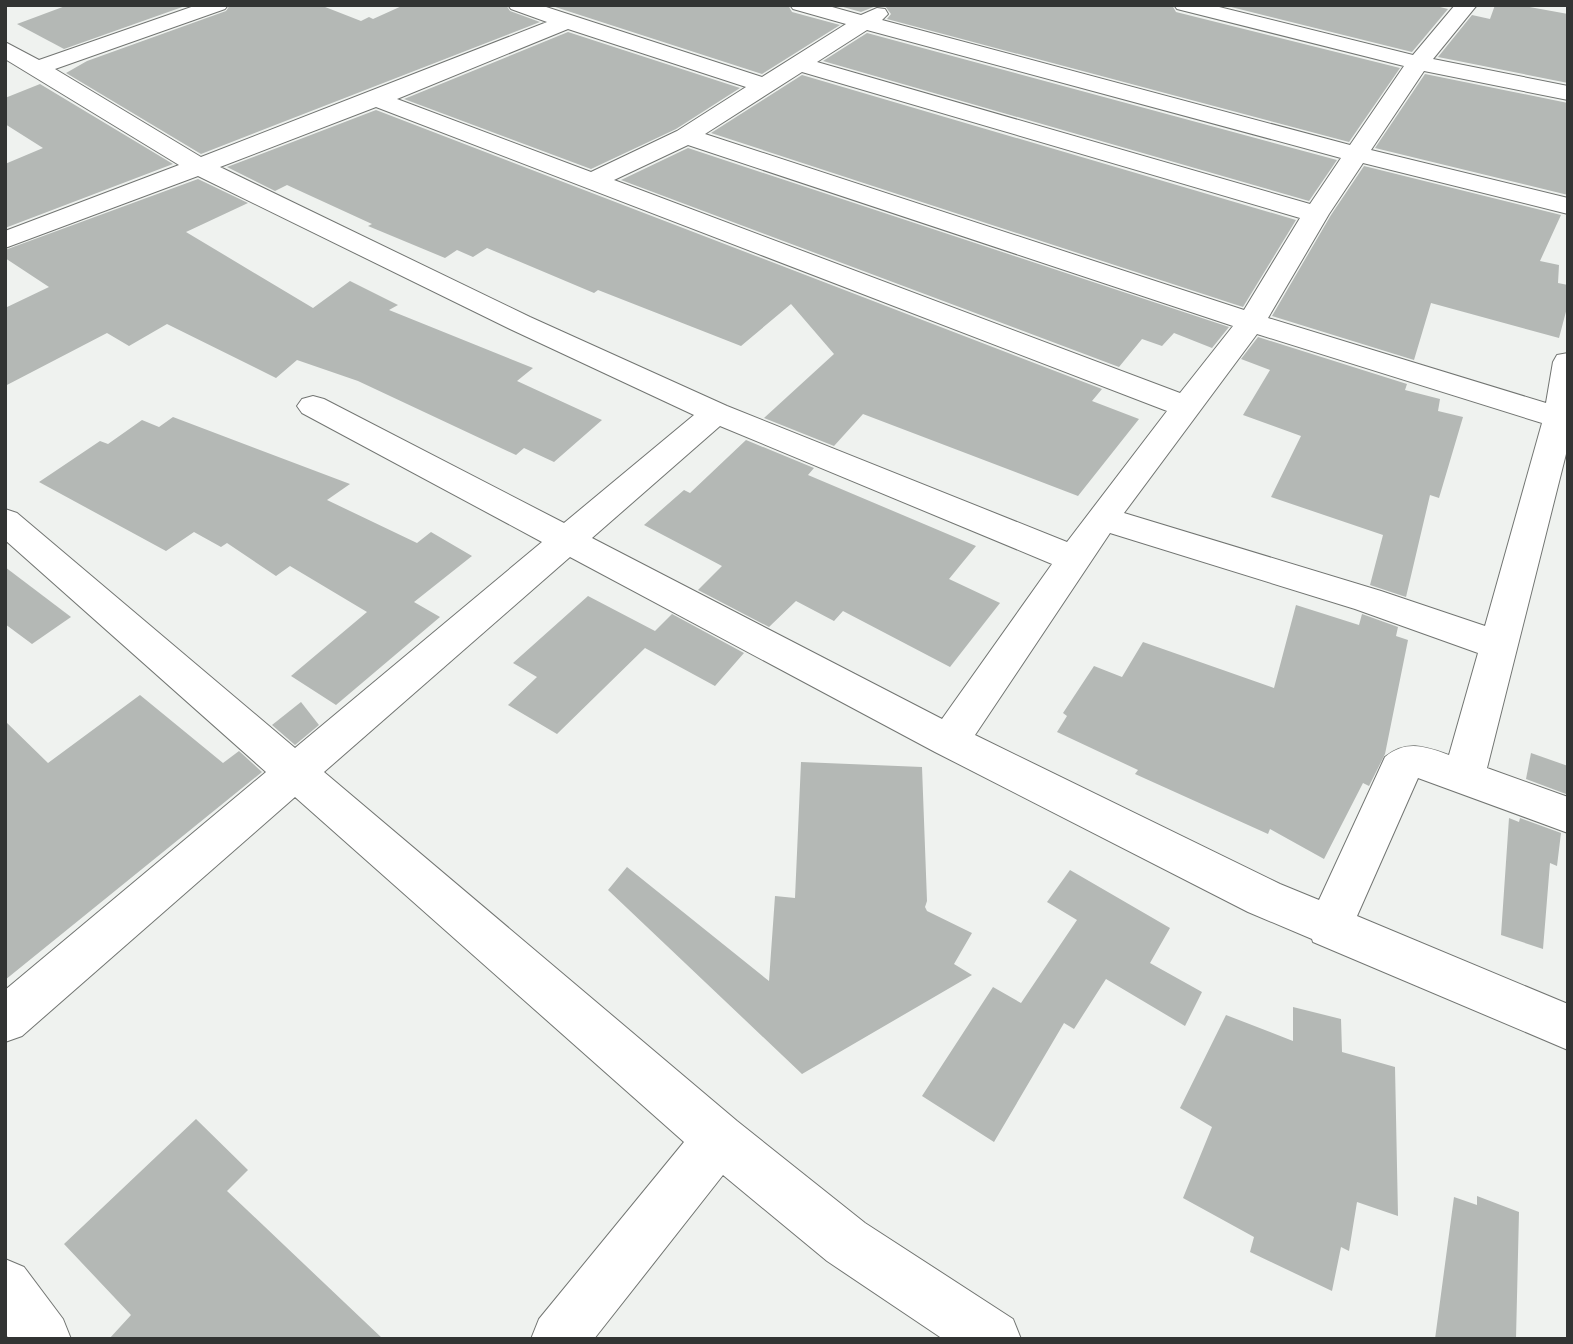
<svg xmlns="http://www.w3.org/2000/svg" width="1573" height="1344" viewBox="0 0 1573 1344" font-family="'IBM Plex Sans',sans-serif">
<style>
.building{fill:#b4b8b5}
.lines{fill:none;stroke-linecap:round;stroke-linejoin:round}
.street-casing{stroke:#727572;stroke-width:2}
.street{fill:#fff;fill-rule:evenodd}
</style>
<rect width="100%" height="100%" fill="#eff2ef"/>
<g class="building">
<path d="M68,5H188L64,49L17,24Z"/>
<path d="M230,5H320L361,21L369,17L373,19L404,5H506L510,11L540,22L201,154L66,73L87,61L226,11Z"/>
<path d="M549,5H788L792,12L840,25L762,74Z"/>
<path d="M836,5H1172L1176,12L1400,68L1349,142L887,19L891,14L885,6H876L861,12Z"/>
<path d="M1223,5H1432L1448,9L1412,52Z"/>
<path d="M1495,5H1519L1568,14V83L1438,57L1472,15L1490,19Z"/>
<path d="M568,32L740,88L676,129L591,169L404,99Z"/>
<path d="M867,33L1337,160L1309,201L823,61Z"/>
<path d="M1425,74L1568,103V195L1375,148Z"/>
<path d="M802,75L1296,220L1243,307L711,133Z"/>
<path d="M40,84L173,164L5,228V164L43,148L5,124V98Z"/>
<path d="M376,110L1102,389L1092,401L1139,419L1078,496L863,414L834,446L764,418L834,354L791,304L741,346L598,290L594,293L487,248L473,257L457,250L445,258L368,226L372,224L287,185L275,191L227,167Z"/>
<path d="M688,148L1229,327L1212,348L1174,333L1162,346L1142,339L1119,367L621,180Z"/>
<path d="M1364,166L1561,215L1540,261L1559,265L1558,283L1568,285V304L1559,338L1431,303L1414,360L1272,316L1331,215Z"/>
<path d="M198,179L248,203L186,232L313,308L350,281L398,305L389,310L533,368L517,381L602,420L554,462L524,448L516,455L358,381L297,360L276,378L167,324L129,346L107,333L5,386V308L49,287L5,258V250Z"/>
<path d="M1258,337L1407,384L1405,390L1440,399L1438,411L1463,417L1439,498L1430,495L1406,597L1370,585L1383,535L1271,497L1301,436L1243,415L1270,370L1241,359Z"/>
<path d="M173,417L350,484L327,500L417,543L431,532L472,556L414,602L440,617L336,705L291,676L367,612L290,566L276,576L227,543L221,547L194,532L166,551L39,482L100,441L108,444L142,420L159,427Z"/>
<path d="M746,440L814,468L808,475L976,546L949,579L1000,603L950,667L843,611L834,621L796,601L769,627L698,590L722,566L644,525L684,490L690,493Z"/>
<path d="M5,567L71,617L32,644L5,624Z"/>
<path d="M588,596L655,631L672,614L744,653L715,686L645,648L557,734L508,705L537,677L513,663Z"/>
<path d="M1296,605L1359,625L1362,614L1398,627L1396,636L1408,640L1385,754L1369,786L1363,783L1324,859L1270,829L1268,834L1135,774L1138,770L1057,732L1067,716L1063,713L1094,666L1122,677L1143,642L1274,688Z"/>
<path d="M140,695L223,763L239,751L262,772L5,980V721L48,763Z"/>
<path d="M301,702L319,725L295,745L272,725Z"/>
<path d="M1531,753L1568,766L1566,794L1526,779Z"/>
<path d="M801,762L922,767L927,901L925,907L927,911L972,933L954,964L972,975L802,1074L608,890L627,867L769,981L775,896L795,898Z"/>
<path d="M1509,818L1519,822L1520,818L1561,833L1557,866L1550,863L1543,949L1501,935Z"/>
<path d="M1070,870L1170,928L1150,963L1202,992L1185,1026L1106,979L1074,1029L1064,1023L994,1142L922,1096L993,987L1021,1003L1077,920L1047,902Z"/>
<path d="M1293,1007L1341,1019L1342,1052L1395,1067L1398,1216L1357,1202L1349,1251L1341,1247L1332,1291L1250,1252L1254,1237L1183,1198L1212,1127L1180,1108L1226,1015L1293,1041Z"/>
<path d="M196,1119L248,1170L227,1191L383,1339H109L131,1315L64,1244Z"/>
<path d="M1477,1196L1519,1212L1516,1339H1435L1454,1197L1477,1205Z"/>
</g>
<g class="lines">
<defs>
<g id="street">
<path d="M197,5H228L225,9L55,69L201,157L547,22L511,9L508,5H540L762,77L846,24L793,9L790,5H825L861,15L877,8L885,9L888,14L882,20L1350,145L1404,66L1177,9L1174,5H1211L1413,55L1455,5H1477L1433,59L1568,86V100L1424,71L1371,150L1568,198V214L1363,163L1329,214L1268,318L1546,403L1553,362L1557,355L1568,353V446L1487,768L1568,797V833L1418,778L1357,916L1568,1004V1050L1313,942L1312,939L1248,912L935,752L570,557L324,772L737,1121L865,1223L1013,1319L1021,1339H943L827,1261L723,1175L594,1339H531L539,1319L684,1142L295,797L22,1036L5,1042V990L266,772L5,540V509L17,513L295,748L542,542L302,413L297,406L302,399L313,396L324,399L564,523L694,415L510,329L198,176L5,248V231L179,165L5,59V42L39,60ZM568,29L746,87L677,131L591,172L397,99ZM867,30L1341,158L1310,204L817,62ZM802,72L1300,218L1244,310L705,134ZM376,107L1167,411L1067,542L727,406L530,317L220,167ZM688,145L1233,326L1180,393L614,180ZM1257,334L1542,423L1485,626L1381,591L1124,513ZM720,426L1052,564L942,719L592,538ZM1110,533L1355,609L1478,653L1449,755C1426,747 1407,739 1385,757L1319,900L1280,884L975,735Z"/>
<path d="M5,1259L24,1267L63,1319L71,1339H9L5,1333Z"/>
</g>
</defs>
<use href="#street" class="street-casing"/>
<use href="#street" class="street"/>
</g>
<rect width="1573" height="1344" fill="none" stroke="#323433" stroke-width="14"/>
</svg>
